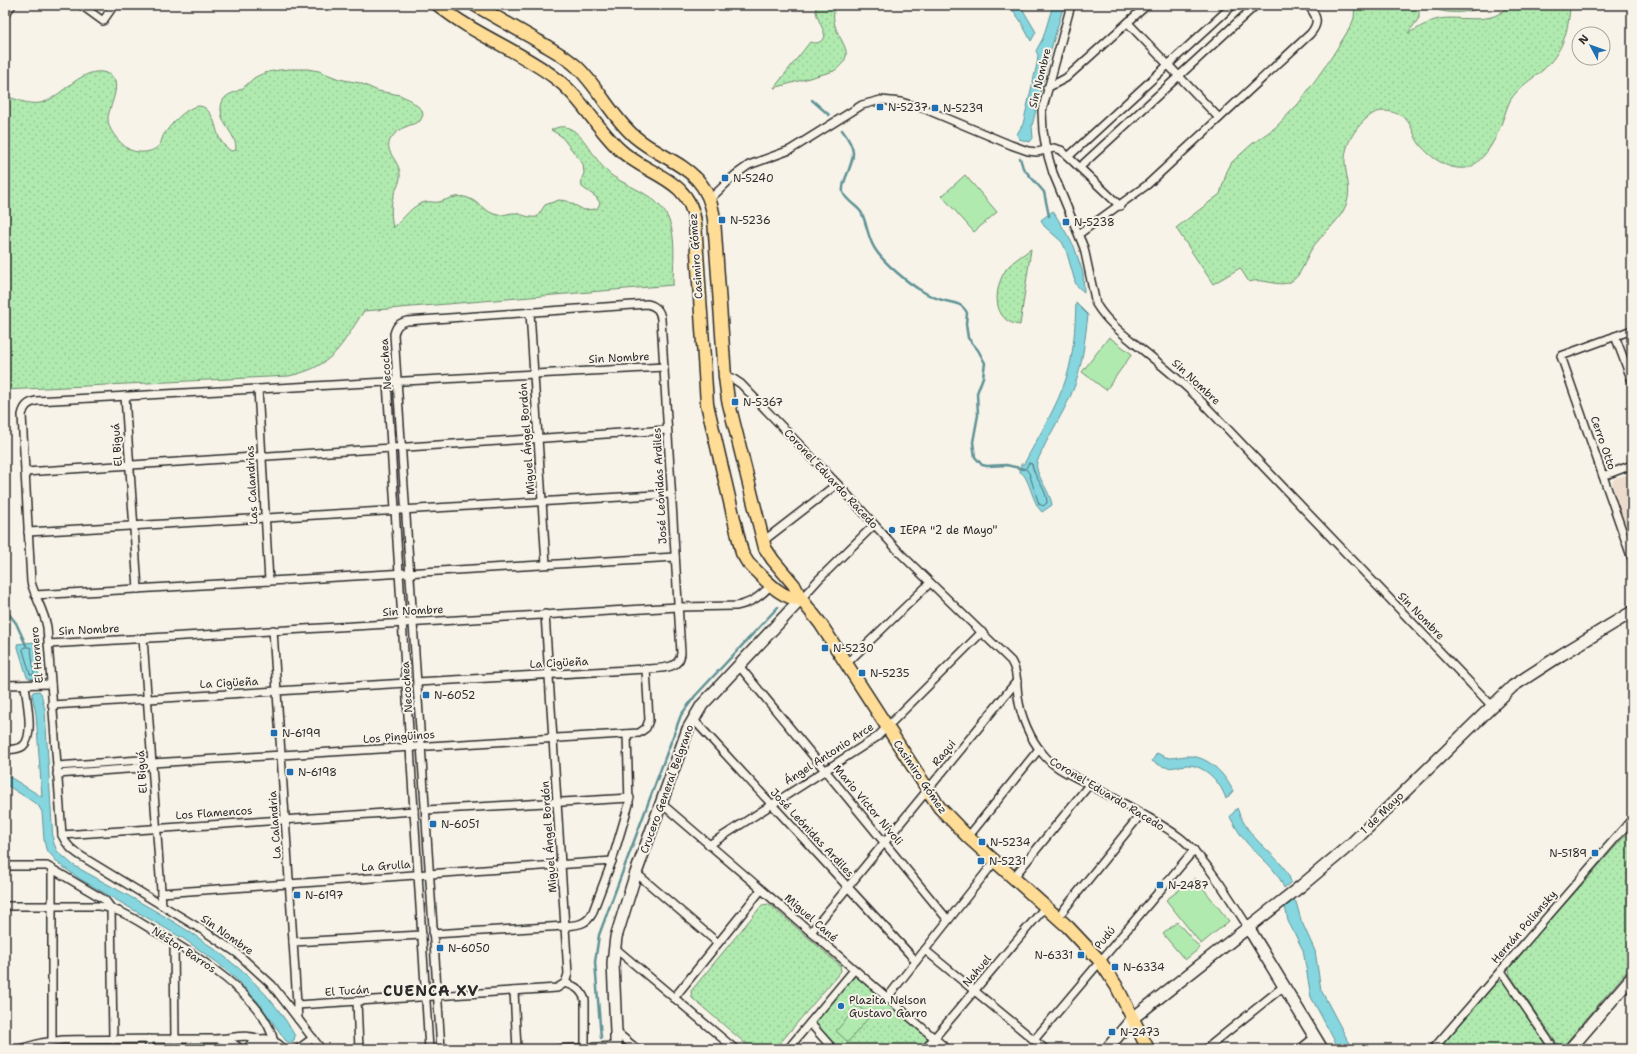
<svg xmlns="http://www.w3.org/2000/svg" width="1637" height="1054" viewBox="0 0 1637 1054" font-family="'Shantell Sans',sans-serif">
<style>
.built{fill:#eddccb}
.green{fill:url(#green-dots);stroke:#6e8a6d}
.pitch{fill:#b0eaaf;stroke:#6e8a6d}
.water{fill:#85d6df;stroke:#619297}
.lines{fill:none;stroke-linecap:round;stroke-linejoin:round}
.shore{stroke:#4f6f73;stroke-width:1}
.stream{stroke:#619297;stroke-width:2.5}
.street-casing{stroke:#2b2b2b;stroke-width:10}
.secondary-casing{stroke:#2b2b2b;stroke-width:14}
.primary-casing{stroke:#2b2b2b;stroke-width:15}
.street{stroke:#f7f3e8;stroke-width:7}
.secondary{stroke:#f7f3e8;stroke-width:11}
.primary{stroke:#ffdd96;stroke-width:12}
.poi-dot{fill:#1f6fb2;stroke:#f7f3e8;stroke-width:1.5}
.labels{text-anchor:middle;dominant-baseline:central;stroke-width:4;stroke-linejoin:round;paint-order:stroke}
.street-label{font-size:11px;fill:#2b2b2b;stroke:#f7f3e8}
.poi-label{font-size:11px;fill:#2b2b2b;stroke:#f7f3e8;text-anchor:start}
.district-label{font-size:15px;font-weight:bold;letter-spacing:1px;fill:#2b2b2b;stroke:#f7f3e8}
</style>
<defs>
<pattern id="green-dots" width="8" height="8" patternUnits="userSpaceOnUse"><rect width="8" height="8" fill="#b0eaaf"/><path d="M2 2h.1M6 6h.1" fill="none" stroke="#98c997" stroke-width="1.8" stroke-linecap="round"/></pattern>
</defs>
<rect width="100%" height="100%" fill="#f7f3e8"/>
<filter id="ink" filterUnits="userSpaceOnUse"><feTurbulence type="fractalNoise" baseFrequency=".025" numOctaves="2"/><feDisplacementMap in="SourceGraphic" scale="8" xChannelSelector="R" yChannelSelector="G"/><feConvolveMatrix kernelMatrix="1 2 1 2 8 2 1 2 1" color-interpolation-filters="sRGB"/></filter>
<g filter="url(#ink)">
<path class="built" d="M1632,473V526L1626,528L1612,484L1614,479Z"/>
<g class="green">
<path d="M816,5H835C834,10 833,16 834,21C837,42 860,53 834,71L774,88L810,42C817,44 820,43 825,37C823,25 814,16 816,5Z"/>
<path d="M1355,5H1419V18L1408,33C1418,29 1428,21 1439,19C1459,15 1495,27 1508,5H1570V7C1568,35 1561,56 1537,75C1527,82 1518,89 1511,99C1507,106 1506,112 1503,119C1498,135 1487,157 1472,166C1465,170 1453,168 1446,165C1437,161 1428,154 1422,147C1415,140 1414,131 1409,123C1401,112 1382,107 1371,115C1356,126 1344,144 1345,163C1346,177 1352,191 1346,205C1339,223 1321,234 1311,250C1305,260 1301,277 1290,282C1278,288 1263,277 1249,282L1240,268L1213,284L1176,228L1220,194L1227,171L1232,162L1252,144L1276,127L1299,103L1331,58L1351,26L1354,18Z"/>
<path d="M1425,5H1486C1466,15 1445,15 1425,5Z"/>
<path d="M290,69H307L319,71L339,79L360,83L378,91L400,95L410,100L422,110L423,115L420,121C413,125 404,126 398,131C375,150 402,158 400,177C400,183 396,189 394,194C390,205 391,217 393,228C404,219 412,204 426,202C430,201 435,203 439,202C449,199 458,194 468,198C479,202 486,213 498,215C504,216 510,212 516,213C524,215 528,218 537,217L545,205L559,200L567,201L584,210L597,209L600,203L596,197L582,187L581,181L584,173L583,164L561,136L551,130C559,126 566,125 574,131C589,142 596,163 611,175C631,189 657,194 668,218C677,237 673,264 673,285L364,311C340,346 335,366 289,376L5,390V96C17,99 27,105 40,103C59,100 79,69 102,72C128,76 109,105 108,118C107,129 119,142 127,148C135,154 154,154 160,144C162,141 162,136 165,133C171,124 193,99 205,108C216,116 215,131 221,141C223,145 227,148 231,151L236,150C237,134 221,126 221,110C221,94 231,95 243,88C247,85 250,81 254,78C265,71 278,70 290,69Z"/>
<path d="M1031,249L1020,325C991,322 993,287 1007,268C1014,260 1023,255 1031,249Z"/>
<path d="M1632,828V965L1565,1044L1559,1045L1555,1041L1510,975L1509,967Z"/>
<path d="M769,904L840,965L841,971L775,1049H752L692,998L691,991L762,905Z"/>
<path d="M856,975L928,1035L927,1041L921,1049H836L817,1027L816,1021L854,976Z"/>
<path d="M1502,981L1506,985L1548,1049H1439L1496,983Z"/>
</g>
<g class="pitch">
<path d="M965,175L997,212L974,232L942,196Z"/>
<path d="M1109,337L1132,354L1106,390L1082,372Z"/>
<path d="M1195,878L1229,921L1201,944L1166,900Z"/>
<path d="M1177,922L1200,948L1185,960L1163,934Z"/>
<path d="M858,1006L870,1016L848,1042L836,1031Z"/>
</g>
<g class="water">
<path d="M1009,5H1020L1036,32L1031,41L1020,20Z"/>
<path d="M1053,5H1064L1051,49L1032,126L1033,138L1030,142L1019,139L1017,134L1023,124L1037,64L1038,55L1036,51L1043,38Z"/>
<path d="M1053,211L1074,246L1083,273L1084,292L1076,285L1066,250L1062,242L1044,226L1041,220Z"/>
<path d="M1076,303L1088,315C1085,338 1083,362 1075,385C1065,412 1048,435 1037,462C1034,474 1050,490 1052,505L1042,512C1032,503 1029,475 1020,472L1021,464H1024C1039,435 1057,407 1067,376C1074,353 1075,327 1076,303Z"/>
<path d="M34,642L39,676L37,678L31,679L27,677L17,644Z"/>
<path d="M39,691L41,693L45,710L53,841L57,851L73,865C150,909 252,955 295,1036L294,1040L290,1043L286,1041L259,1003L238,981L218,963L184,939L80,879L59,864L46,849L44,840L42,812L38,805L5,784V774L42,797L36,714L32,694L33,692Z"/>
<path d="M1157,753C1171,761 1173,757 1186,756C1208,755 1225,774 1233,791L1226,799C1221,783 1206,766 1188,765C1184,765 1180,766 1176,767C1167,769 1160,766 1152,761Z"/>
<path d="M1237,808C1242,823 1253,837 1264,847C1274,857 1287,867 1291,882L1284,888C1277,868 1260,858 1247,843C1240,835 1235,826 1230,817Z"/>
<path d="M1292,899L1296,902L1301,920L1315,951L1321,990L1347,1039L1355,1049H1339L1311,997L1303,950L1288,921L1285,906Z"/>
</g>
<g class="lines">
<g class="shore">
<path d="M1029,463L1032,464C1034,478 1047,489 1047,503L1043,506L1039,504L1029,473L1026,469Z"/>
<path d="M25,647H29L31,648L34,673L33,675L30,674L23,650Z"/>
</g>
<g class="stream">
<path d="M812,100L829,115"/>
<path d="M842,130C857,150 855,155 846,177C844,182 842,186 843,192C845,200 856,205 861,212C867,222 867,237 875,249C883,262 909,284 922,291C928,295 935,298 942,300C952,303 962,302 967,313L966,324L968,338L978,350L985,363L983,377L977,393L978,415L973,442L975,457L982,465L987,466L1006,465L1024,469"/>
<path d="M1020,158L1023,168L1044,192L1049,216"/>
<path d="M5,609L16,623L26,645"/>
<path d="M601,1038L595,962L599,935L681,715L695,696L778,607"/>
</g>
<defs>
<g id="street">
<path d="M81,5L103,21L114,5"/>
<path d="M1071,5L1042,111L1043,131L1046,149L1053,173L1084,248L1096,304C1107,322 1123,334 1139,347C1159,363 1179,379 1197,397L1492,706"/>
<path d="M5,15L12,5"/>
<path d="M1128,23L1219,118"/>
<path d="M1047,88L1066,78L1147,5"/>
<path d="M1069,156L1233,5"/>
<path d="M1080,167L1256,5"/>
<path d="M710,199L735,175L749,165L790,150L862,105L881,100L901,102L925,109L1011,145L1028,151L1037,152L1054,148L1061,150L1120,206"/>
<path d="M1079,234L1147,185L1310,34C1320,23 1317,16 1308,5"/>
<path d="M530,312L546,564"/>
<path d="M1632,330L1561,356L1632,559"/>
<path d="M1615,336L1632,381"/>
<path d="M725,377L732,378L741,384L845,492L901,554L1011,661C1018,672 1016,683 1018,696C1020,715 1030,739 1043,754C1053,767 1069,774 1083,781C1114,799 1148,815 1178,836C1203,854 1231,900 1248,927"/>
<path d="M387,382L429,1049"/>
<path d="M258,389L269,581"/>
<path d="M125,396L138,589"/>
<path d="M25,472L667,430"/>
<path d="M1603,476L1632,465"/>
<path d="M28,532L671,494"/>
<path d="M762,542L837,484"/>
<path d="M35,595L675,557"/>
<path d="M801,599L819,579L874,525"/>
<path d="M545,614L568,974L565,983"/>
<path d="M273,630L298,1019"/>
<path d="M143,638L162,905"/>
<path d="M48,644L678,607L736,606C752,603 761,596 772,584"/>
<path d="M846,664L930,583"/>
<path d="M740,667L948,920"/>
<path d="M417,682L646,669C659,668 680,670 681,653L661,319C660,310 656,306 647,304L407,321C399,323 396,326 394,334L441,1049"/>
<path d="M5,685L51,684"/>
<path d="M52,705L406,683"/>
<path d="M693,719L916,961"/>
<path d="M5,750C11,749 18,750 23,746C35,736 26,699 25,685"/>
<path d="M57,766L140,760L152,763L639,733L646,728L649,720L646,669"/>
<path d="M57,774L141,768L152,763"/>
<path d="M662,804L947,1049"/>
<path d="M426,810L630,798"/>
<path d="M62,835L414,811"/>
<path d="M968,837L1039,749"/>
<path d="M709,845L877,737L982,632"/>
<path d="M5,866H47L105,900L111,908"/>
<path d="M636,873L718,943"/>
<path d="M1013,878L1089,785"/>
<path d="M161,893L612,861"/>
<path d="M5,906H98C120,908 137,921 156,932C192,952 267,999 274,1043"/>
<path d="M111,908L113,1040"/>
<path d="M1058,917L1141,814"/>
<path d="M811,932L1017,681"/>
<path d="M433,934L565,926C576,925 586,925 592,914L612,861L629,804L627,734"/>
<path d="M174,942L175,1039"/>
<path d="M293,942L422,935"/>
<path d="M615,948L735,1049"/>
<path d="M925,950L1045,1049"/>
<path d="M1501,971L1554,1049"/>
<path d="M565,983C575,986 581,989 585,1000V1047"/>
<path d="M514,991L517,1049"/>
<path d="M674,998L761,890"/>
<path d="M887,998L995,861"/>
<path d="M357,1001L359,1049"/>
<path d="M297,1005L557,988L565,983"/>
<path d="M810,1023L833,1049"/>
<path d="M616,1032L637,1049"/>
<path d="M221,1040L234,1044L241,1049"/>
<path d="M1034,1040L1194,850"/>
<path d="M52,1041V869"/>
<path d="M19,1049L41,1043L63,1040C113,1039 164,1039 214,1039C232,1039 245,1032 262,1040"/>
<path d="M149,1049V1039"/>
<path d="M298,1049L313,1038"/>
<path d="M321,1049L272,985L237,953L204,931L81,856C72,850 66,845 62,835L47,627C44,611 35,597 31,582L22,415C24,407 27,403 36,401L664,367"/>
<path d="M558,1049L616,1046"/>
<path d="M788,1049L854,970"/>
<path d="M925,1049L1046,906"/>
<path d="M1206,1049L1284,986"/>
<path d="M1300,1049L1315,1037"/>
<path d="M1433,1049L1632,819"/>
</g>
<g id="secondary">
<path d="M1248,927L1322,1049"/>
<path d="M249,1049C259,1037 271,1039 281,1049"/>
<path d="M616,1049V1032L613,963L616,937L636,873L688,729L702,705L801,599"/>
<path d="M1107,1049L1133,1018L1301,886L1351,844L1513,686L1561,655L1632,612"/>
<path d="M1570,1049L1632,977"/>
</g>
<g id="primary">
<path d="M438,5C473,34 518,50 554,77C580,96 596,127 619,149C647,176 689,177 695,222L707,404L742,553L748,563L752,567C765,579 782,600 801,599"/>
<path d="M475,5C496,17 517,29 538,41C551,49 565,56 576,66C598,86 611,116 634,136C668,165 707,165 714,219L725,377L728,400L765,548L773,560L794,585L801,599L820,623L939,807L968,837L1068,927L1100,961L1117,987L1148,1049"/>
</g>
</defs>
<use href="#street" class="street-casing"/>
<use href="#secondary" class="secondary-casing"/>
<use href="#primary" class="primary-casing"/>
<use href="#street" class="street"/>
<use href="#secondary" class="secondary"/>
<use href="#primary" class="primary"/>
</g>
</g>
<g class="poi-dot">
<rect x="876" y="103" width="8" height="8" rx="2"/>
<rect x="931" y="104" width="8" height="8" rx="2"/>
<rect x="721" y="174" width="8" height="8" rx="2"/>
<rect x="718" y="216" width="8" height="8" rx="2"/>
<rect x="1062" y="218" width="8" height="8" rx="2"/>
<rect x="731" y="398" width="8" height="8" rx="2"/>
<circle cx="892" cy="530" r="4"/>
<rect x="821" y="644" width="8" height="8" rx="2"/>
<rect x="858" y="669" width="8" height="8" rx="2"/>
<rect x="422" y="691" width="8" height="8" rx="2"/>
<rect x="270" y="729" width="8" height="8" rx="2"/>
<rect x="286" y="768" width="8" height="8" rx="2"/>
<rect x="429" y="820" width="8" height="8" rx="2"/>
<rect x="978" y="838" width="8" height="8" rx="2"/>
<rect x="1591" y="849" width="8" height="8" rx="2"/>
<rect x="977" y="857" width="8" height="8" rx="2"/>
<rect x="1156" y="881" width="8" height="8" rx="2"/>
<rect x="293" y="891" width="8" height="8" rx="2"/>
<rect x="436" y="944" width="8" height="8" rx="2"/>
<rect x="1077" y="951" width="8" height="8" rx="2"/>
<rect x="1111" y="963" width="8" height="8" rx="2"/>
<circle cx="841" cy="1006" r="4"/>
<rect x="1108" y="1028" width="8" height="8" rx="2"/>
</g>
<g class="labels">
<g class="street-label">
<text transform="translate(1040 78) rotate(-76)">Sin Nombre</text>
<text transform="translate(696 256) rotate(-94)">Casimiro Gómez</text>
<text transform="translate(619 358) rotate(-3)">Sin Nombre</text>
<text transform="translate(386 364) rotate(-94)">Necochea</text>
<text transform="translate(1196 382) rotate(43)">Sin Nombre</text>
<text transform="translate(527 439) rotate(-94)">Miguel Ángel Bordón</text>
<text transform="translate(1603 443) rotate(71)">Cerro Otto</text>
<text transform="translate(117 445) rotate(-94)">El Biguá</text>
<text transform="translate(831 479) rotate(47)">Coronel Eduardo Racedo</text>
<text transform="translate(252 485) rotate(-93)">Las Calandrias</text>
<text transform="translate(660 486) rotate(-93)">José Leónidas Ardiles</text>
<text transform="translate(413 611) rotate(-3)">Sin Nombre</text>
<text transform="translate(1421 616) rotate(46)">Sin Nombre</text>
<text transform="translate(89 630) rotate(-3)">Sin Nombre</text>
<text transform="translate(37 655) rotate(-95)">El Hornero</text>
<text transform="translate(559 663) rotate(-3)">La Cigüeña</text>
<text transform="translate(229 683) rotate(-3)">La Cigüeña</text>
<text transform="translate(407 687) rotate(-94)">Necochea</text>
<text transform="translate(399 737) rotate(-4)">Los Pingüinos</text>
<text transform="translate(944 753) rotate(-50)">Raqui</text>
<text transform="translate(829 754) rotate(-33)">Ángel Antonio Arce</text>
<text transform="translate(142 772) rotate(-94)">El Biguá</text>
<text transform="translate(920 777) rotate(56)">Casimiro Gómez</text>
<text transform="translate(667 789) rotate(-70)">Crucero General Belgrano</text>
<text transform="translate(1107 794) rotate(31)">Coronel Eduardo Racedo</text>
<text transform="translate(868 805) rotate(50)">Mario Víctor Nívoli</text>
<text transform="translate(214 813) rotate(-4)">Los Flamencos</text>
<text transform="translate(1382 813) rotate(-44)">1 de Mayo</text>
<text transform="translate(275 825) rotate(-94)">La Calandria</text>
<text transform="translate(812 833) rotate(47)">José Leónidas Ardiles</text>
<text transform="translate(549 837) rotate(-94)">Miguel Ángel Bordón</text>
<text transform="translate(386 866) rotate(-4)">La Grulla</text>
<text transform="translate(811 918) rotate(41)">Miguel Cané</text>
<text transform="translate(1524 927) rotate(-49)">Hernán Poliansky</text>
<text transform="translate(227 935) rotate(35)">Sin Nombre</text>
<text transform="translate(1105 938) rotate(-50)">Pudú</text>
<text transform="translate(184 950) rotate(33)">Néstor Barros</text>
<text transform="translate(977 971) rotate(-50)">Nahuel</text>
<text transform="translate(347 991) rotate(-4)">El Tucán</text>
</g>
<g class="poi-label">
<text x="888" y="107">N-5237</text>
<text x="943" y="108">N-5239</text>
<text x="733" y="178">N-5240</text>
<text x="730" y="220">N-5236</text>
<text x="1074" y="222">N-5238</text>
<text x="743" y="402">N-5367</text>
<text x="900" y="530">IEPA "2 de Mayo"</text>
<text x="833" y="648">N-5230</text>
<text x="870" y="673">N-5235</text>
<text x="434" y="695">N-6052</text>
<text x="282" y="733">N-6199</text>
<text x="298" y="772">N-6198</text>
<text x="441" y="824">N-6051</text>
<text x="990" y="842">N-5234</text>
<text x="1587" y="853" text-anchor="end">N-5189</text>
<text x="989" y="861">N-5231</text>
<text x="1168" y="885">N-2487</text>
<text x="305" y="895">N-6197</text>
<text x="448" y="948">N-6050</text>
<text x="1073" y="955" text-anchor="end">N-6331</text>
<text x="1123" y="967">N-6334</text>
<text x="849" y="1000">Plazita Nelson<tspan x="849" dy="13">Gustavo Garro</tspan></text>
<text x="1120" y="1032">N-2473</text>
</g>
<g class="district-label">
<text x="431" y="991">CUENCA XV</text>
</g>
</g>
<rect width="1637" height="1054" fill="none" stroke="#f7f3e8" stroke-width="20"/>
<rect x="10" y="10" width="1617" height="1034" fill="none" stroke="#2b2b2b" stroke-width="1.5" filter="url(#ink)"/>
<g transform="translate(1591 46) rotate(311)"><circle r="19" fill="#f7f3e8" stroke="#a5a39c"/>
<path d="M0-3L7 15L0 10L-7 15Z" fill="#1f6fb2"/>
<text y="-6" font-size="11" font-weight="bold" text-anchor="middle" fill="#2b2b2b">N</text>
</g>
</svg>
